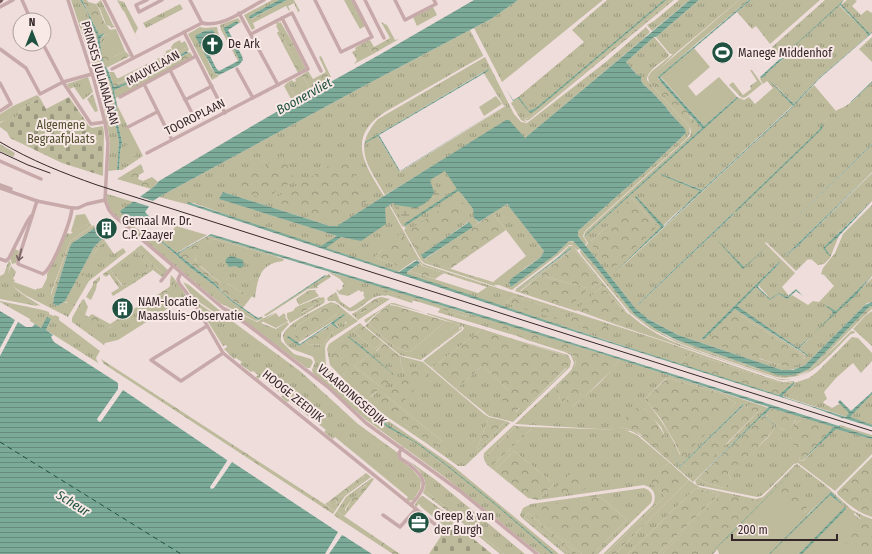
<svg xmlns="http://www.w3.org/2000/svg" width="872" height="554" viewBox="0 0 872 554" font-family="'Fira Sans Condensed',sans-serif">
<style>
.grass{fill:url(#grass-tufts);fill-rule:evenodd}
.forest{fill:url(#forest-crowns)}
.wetland{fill:url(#wetland-marsh)}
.cemetery{fill:url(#cemetery-stones)}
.green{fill:#bdbb9c}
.water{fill:url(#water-rules)}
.pier{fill:#efdddb}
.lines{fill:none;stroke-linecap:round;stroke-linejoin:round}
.stream{stroke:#7caa99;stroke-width:1}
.ferry{stroke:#205241;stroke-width:1;stroke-dasharray:5 4;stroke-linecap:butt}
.minor{stroke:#c6a9a8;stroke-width:3.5}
.major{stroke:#75595b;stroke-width:4.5}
.tram{stroke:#342729;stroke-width:1}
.oneway{stroke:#766262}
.labels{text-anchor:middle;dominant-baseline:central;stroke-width:4;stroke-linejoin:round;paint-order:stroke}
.poi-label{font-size:12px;fill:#342729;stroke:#f8e9e6;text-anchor:start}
.street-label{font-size:12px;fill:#342729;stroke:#f8e9e6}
.park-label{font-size:12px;fill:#504e2d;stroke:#f8e9e6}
.water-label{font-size:13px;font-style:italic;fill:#205241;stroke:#f8e9e6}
</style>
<defs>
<pattern id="grass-tufts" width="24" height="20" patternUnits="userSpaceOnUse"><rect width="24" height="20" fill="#bdbb9c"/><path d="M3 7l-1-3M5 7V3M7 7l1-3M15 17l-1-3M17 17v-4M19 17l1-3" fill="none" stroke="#9a987f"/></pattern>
<pattern id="forest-crowns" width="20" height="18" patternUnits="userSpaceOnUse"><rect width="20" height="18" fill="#bdbb9c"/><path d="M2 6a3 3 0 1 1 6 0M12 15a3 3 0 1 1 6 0" fill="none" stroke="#9a987f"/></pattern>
<pattern id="wetland-marsh" width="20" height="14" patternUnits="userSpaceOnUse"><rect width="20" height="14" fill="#bdbb9c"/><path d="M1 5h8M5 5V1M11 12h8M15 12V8" fill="none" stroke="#9a987f"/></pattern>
<pattern id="cemetery-stones" width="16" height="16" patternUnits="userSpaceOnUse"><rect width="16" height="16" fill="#bdbb9c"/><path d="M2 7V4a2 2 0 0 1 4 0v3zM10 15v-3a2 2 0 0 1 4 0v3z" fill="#9a987f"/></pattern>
<pattern id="water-rules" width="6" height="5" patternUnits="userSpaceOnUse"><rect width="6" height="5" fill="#7caa99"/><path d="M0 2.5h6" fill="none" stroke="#668a7d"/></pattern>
</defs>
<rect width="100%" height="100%" fill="#efdddb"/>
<g class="grass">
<path d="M71,0H80L87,11L93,29L97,35L100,61L111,84L115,103L113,113L119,141L117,170L108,171L110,143L106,117L96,76Z"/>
<path d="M101,0L113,25L115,27L111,28L110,26L106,25L100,9L96,4Z"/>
<path d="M117,0L124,2L138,28L135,34L140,44L124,11H123Z"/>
<path d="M272,0H279L249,16L251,19L287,0H294L300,11L298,12L294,3L288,6L290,10L289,11L286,6L253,23L255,28L252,30L244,15Z"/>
<path d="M344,0H352L358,12L352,15Z"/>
<path d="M518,0H603L502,82L474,28L491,19Z"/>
<path d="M607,0H671L529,118L524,119L525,121L529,120L525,122L521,120L511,103L584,42L572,30Z"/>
<path d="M679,0H690L652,31L647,25L654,21Z"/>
<path d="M699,0H739L677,52L651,77L693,130L692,118L687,114L688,112L702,128L585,236L737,98V97L744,100L749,97L755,104L773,88L767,81L763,84L760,79L781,61L789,51L782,58L772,47L825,0H844L839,5L857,23L841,5L847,0H855L857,1L852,6L861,15L867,10L872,13V32L869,35L868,34V36L819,78L794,104L768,78L793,105L702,190L667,176L702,191L675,214L614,274L791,109L814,85L836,111L825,122L837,110L844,107L853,101L872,81V144L769,244L872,145V172L783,258L799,245L872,173V201L836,235L840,233L830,258L824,264L818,265L811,259L810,260L808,259L796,271L766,242L765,243L795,273L782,287L789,296L786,297C775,290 779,296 770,299H772L779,294L787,299L792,295L808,305L813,301L819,302L834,286L824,275L821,274L823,268L835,253L843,234L872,205V276L842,307L872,278V302L867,303L805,365C796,369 788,372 779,369L678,335L645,317L636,309L586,246L588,243L584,237L585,232L690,136L691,131L689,127L649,82L648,77L651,72L673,54H670L656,37ZM632,198L656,226L591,244V241L610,224ZM733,213L734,214L638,305V304ZM781,260L777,266L758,285L769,297L756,287L740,302ZM736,305L737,307L798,348L811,337L799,349L807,356L735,309L702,340V338ZM737,313L805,357V358L786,367L760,359Z"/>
<path d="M751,0H820L770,44L756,26L752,29L737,12Z"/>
<path d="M180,4L183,9L146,28L143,23Z"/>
<path d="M433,7L437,15L417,26L413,17Z"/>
<path d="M238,18L241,22L239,23L238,21L223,28L239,59L238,61L221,30L220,25Z"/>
<path d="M280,21L294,45L288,48L276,26L277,25L276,23L278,22L279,23L281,22Z"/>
<path d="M200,27L205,28L217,27L218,32L222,42H220L213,30L204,31L200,33C204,47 207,68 219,76L212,80L188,34Z"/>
<path d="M646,27L650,32L643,39L524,139L508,120L385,195C369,166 351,149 378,119L485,57L514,114L521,122L527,123L607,61ZM483,72L504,106L507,105L400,172L377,135Z"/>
<path d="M470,30L483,55V56L385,112C345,138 365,165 384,196L339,225L333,227L223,192L220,199L340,237L361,240L384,208L389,205L418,257L422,263L426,265L660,340L766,377L783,382L794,381V382L785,383L775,381L690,353L679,364L404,274L409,271L478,293L487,287L471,282V281L470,282L423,266L418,260H415L398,272L266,229L194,203L186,204L159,197L362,87ZM383,249L396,265L375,257ZM514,296L563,312L506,303Z"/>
<path d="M654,37L666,51L669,55L667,58C660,63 647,71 647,80L689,127L690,133L687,138L585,231L583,236L587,243L585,245L578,236V231L625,189L644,173L686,133L685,130L671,114L665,106L652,92L644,85L641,81V77L637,75L626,62Z"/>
<path d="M872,37V62L859,49Z"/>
<path d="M365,42L373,54L354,64L357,60L352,52L356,50L355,48Z"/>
<path d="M188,47L189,50L132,80L129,78L117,84L116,78H119L165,55L166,51L171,49L174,54Z"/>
<path d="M750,70H752L762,84L746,97L742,98L729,85L733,82L743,95L751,89L750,86L757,81Z"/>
<path d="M302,75L310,89L295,97L288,82L292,80L294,82L296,81L295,79Z"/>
<path d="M88,77L93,92L83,100L74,87L70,89L67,84Z"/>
<path d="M93,94L98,111L95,112L87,99Z"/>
<path d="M37,95L40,98L20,110C18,121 8,119 0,122V114L13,106Z"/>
<path d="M117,105L143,156L122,170H119L120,152L122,142L116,116Z"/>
<path d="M0,144L15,153L13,157L0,151Z"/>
<path d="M445,170L473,209C475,214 473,220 479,222L473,227L468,222L422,255L426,261L476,277V278L477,277L493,282L526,256L493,213L505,204L509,206L544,251L541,257L525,268L509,284L511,287L555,255L569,241L574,242L580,249L577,250L572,245H569L558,255L512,290L499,285H494L497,287L424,263L421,260L404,230L406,228L402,226L390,205Z"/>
<path d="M107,194L134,202L121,211L127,220C124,219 120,219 117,217C110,213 106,202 107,194Z"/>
<path d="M123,222L129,224L147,234L149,232H150L191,268L215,286L231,301L258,320L262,316L263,319L256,321L220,303Z"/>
<path d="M90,223L92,226L70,241L51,293V295L54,297L53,304L58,306L64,302L67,303L96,250L98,247L105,241L114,254L123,248L126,252L89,281L68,317L25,295L10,284L7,276L11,266L16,272L13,279L15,280L14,282L36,290V289L42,288L47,278V274L66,233L70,234Z"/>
<path d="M214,239L284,259L283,261C260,264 258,277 255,298L237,290L230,284L226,285H223L197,263C190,251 205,243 214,239Z"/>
<path d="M141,245L168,270L165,275L151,263L137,248Z"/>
<path d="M569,246H573L627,312C652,336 683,346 715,357C734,364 754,370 773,377C800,385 811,370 828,353C836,346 843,339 851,331H854L855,333L851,334C831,353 811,381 781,380L617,325L629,314L615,301L602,286L576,311L588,315L515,291L516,289L558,257ZM570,248V250L517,291ZM573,249L601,282L592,288H587L540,275ZM539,276L587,291L535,296L520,291Z"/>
<path d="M135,250L150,268L133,280L134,283L129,286L127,284L123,286L110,269Z"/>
<path d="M581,250L633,315L666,336L684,344L757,369L788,376L799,375L809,370L867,312L872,308V309L866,314L811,370L798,376L785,378L776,377L697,350L676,342L651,329L630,313L581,254L580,251Z"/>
<path d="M9,260L11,264C0,286 27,296 41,306L37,305V306L0,299V276L4,274Z"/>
<path d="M328,272L385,288L384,291L413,300L412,303L387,295L386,296C369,292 361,314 349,311L335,301H328L327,298L336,292L340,301L350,308L365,298L363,295L364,294L363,291L361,292L359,290L348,296L339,294L336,289L339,291L343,288L342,286L344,284L340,279Z"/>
<path d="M329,274L331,277L317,286L318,288L308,289L266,316H265L264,315Z"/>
<path d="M171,275C178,282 184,293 190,302L170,307L118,340L105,343L104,345L72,322V318L82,300L84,299L88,307L85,315L109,328L138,308L137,307L143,304L145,306L170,290L172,281H170Z"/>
<path d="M183,282L189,285L230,319L226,320L199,302L196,298L194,299Z"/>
<path d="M381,297L390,299L358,320L352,314L357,311L362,313L379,302L378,299H375Z"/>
<path d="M325,299L324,303L290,323L287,317V313L293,311L296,307L298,308L302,313Z"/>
<path d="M0,301L43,310L49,312V314L54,316L55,315L59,317V320L100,351L96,358L98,363L46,330L51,319L41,328L30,321V319L0,302Z"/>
<path d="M195,301L225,321L230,322L232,321L300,371L358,424L398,453V458L413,470L421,480L420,489L413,500L409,501L406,499L408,497L335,437L333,439L324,432L326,430L289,401L287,402L281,397L283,395L260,377L258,379L256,377L258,375L253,371L251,372L240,364L242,362L236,358L234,359L224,349L227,347L226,345L223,346Z"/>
<path d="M331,302L337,304L349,314L344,318L345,324L353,317L358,321L330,339L326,344L325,348L326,366L329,370L367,406L452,465L559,554H540L446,478L365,419L313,373L312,370L315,362L313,357C303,351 283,351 283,335C288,322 319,308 331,302ZM333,304L337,314L301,339L295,329L298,325L323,309ZM333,321L339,327L332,333L323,345L308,344L306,341L299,346L298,343Z"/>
<path d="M391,303H394L426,313L391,304L377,313L366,323L364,320Z"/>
<path d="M225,307L257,322L275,312L261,323L276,329L287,322L289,324L281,333V341L294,354L311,359L313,362L310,368H307Z"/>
<path d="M440,308L467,317L469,314L493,320L491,322L571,353C584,366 565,378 555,387L560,399L564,400L568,397L571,396L572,407C589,392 607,379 619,359L769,408L693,482L639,435L631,431L515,424L571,371L574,363L571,355L565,352L527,340L517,336L437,312L439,311ZM668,378L722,394L736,403L680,455C671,434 659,417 645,399L665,379ZM743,404L744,405L741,408H745L748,406L761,409L728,443L686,467L684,463L680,467L670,446L680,466ZM644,408L661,427L666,438L656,421L665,439L641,436L636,431L620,427Z"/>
<path d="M872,311V346L853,329L866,315Z"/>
<path d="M427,313L482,329L432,368L423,361L463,330L464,328L461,325L462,329L421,360L400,355L365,326L368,323C377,331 398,353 410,352L446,321L457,324L430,346L432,351L459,330L461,328L459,325H460L427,314Z"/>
<path d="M360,323L362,325L353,331L374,349L383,342L384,343L376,351L404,372L401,366L400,356L423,362L484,414L489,417L477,449L480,448L506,421L510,423L465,466H458L426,443L380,412L358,394L330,365L327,349L329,344ZM370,354L382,388L354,366ZM351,368L378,390L371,397L343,374ZM384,394L442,441L437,447L426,437L406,425Z"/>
<path d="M852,337L858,338L872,353V361L861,373L853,363L836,378L824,392L827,399L823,402L825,404L832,408L841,403L853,413L872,393V425L782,396L797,382L809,378L817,372Z"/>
<path d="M522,341L568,355L571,361L570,367L513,422L489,416L456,389L481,367H484L509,391L516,412L520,408H526L566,369L567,356Z"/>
<path d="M771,408L805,418C796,421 791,429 791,438L795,441V444L787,454L800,455L803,449L799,459L800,461H803L836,428L872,439V454L835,491L798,463L794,464L769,489L761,496L757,497L697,485L695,481L698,478L709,484L724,488L731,479L728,473C740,461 769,441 775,427L764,415ZM767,415L796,420L790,428L782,430Z"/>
<path d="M514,425L516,426L486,456L492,464H494L533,427L625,430L637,435L669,462L650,481L665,496L606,554H603L653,505C657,495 654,488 644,485L538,500L554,484L514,451L496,469V472C489,466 482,463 484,453Z"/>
<path d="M840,425L872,435V437L840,427Z"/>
<path d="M405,458L437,481L525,554H504L459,517L424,490C430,478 414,465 405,458Z"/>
<path d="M797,464L825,485L852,510L864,516L861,519L855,513L799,554L805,519L830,495L844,506L831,492L766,554L807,510L722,495L662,554H658L719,494L696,488L628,554H615L689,480L699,487L756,499L763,497L795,465Z"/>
<path d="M366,473L371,477L345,496L335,511L325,504L328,502L331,505L337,503V499L340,497L363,481L364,477L362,476Z"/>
<path d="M372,478L374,479L369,486L366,484L360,489L358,494L352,499L345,509V513L346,514L344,516L337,511L346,497Z"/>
<path d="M644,488C651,490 654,496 651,503L598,554H593L627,520L601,497L531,511L582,554H578L528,513L524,517L570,554H565L522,518L520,515L523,508L531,504Z"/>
<path d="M423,496L453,518V522L450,520L443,529L441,527L443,525L420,506V505L419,504L416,507L415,504L420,497Z"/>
</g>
<g class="forest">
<path d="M82,0H87L88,2L96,4C101,10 102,20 106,25C108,27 109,28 110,30H107V33L103,43L113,57L125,51L130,56L106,68C100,60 101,48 100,39L105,34L99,35Z"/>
<path d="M671,0H674L529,120H523L529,118Z"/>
<path d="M739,0H749L697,43L658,78L688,112L687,114L696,123L697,127L693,130L652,80L651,76Z"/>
<path d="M381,22L387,25L395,40L399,39L373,54L365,42L370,40L374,47L390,38Z"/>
<path d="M279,31L298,67L304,65L306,69L298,73L277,33Z"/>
<path d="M190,52L193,57L116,98L114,90L128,84Z"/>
<path d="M321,56L331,77L310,89L302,75L308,71L313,79L326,72L319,57Z"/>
<path d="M109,72H114L118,80L117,84L130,78L132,80L116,88L114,87Z"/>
<path d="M288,82L295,97L291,99L284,86Z"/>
<path d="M282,156L295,180L264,199L229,187Z"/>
<path d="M344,157L370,199L337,220H330L270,201Z"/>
<path d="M141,164L144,172L139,175L138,179L143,181L152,177L158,182L155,186L151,189L117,179Z"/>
<path d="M459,198L468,210L467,215L418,250L407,231Z"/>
<path d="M632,198L656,226L655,229L612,269L591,244V241L610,224L609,219Z"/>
<path d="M493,213L506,230L450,269L426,261L425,259Z"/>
<path d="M94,225L95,228L76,240L69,249L54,297L51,295L70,241Z"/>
<path d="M402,233L413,253L396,265L375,257L383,249L384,244Z"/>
<path d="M210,236L277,256V257L214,239C205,243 195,249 195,260L202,268L223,285H226L230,284L237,290L252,296L243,308C234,301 223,295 217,285L179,255V253L206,237Z"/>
<path d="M103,238L105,241L98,247L96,250L69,302H64L94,247Z"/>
<path d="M137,248L151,263L165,275L162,277L153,270L134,283L132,280L150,268L135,250Z"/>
<path d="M573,249L601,282L592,288H587L540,275Z"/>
<path d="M420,263L422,266L444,273L435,279L409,271Z"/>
<path d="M110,269L122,286L127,284L129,286L113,296L111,293L119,288L109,274L106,277L103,275V274Z"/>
<path d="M100,276V280L97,283L96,289L91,300L86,297L93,285V282Z"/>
<path d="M539,276L587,290L568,308L520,292Z"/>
<path d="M170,281L174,282L175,287L145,306L143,304L168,288L170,286Z"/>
<path d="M602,286L615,301L629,315L617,325L576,310Z"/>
<path d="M385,288L469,314L468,317L383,291Z"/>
<path d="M309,290H317L315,291L319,296L299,305L296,299Z"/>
<path d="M514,296L564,312L556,319L506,303Z"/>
<path d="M320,297L321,298L323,297L325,299L301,313L298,308L296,307Z"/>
<path d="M375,299H378L379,302L362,313L357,311Z"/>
<path d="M333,304L340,309L337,314L301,339H298L294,335L295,329L298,325L323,309Z"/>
<path d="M389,305L396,306L446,321L410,352C398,353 377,331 368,323L377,314Z"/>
<path d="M137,307V311L109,328L87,318L92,314L110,324Z"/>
<path d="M737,313L805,357L797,365L786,367L709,342L708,340L713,333L733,314Z"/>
<path d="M349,314L353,317L348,322L342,323L341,320Z"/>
<path d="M571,315L614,328L606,335L564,322Z"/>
<path d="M493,320L619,359L612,370L584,397L583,400H580L572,407H569L566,402L571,396L568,397L563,401H561L555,388L575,366C576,360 575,357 571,353L531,340L489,323Z"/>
<path d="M333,321L339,328L332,333L323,345L308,344L306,341L332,324Z"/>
<path d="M457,324L460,326L459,330L432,351L429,346Z"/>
<path d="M362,325L383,342L374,349L353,331Z"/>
<path d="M482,329L567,356L570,361V364L526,408H520L512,414L505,411L502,398L509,391L484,367H481L456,389L432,368Z"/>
<path d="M347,334L367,352L351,364L331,346Z"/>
<path d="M384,343L400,356L401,366L404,372L401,373L376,352Z"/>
<path d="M331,349L349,365L341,372L332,364L329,350Z"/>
<path d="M690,353L775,381L785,383L797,382L782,396L679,364Z"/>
<path d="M370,354L398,377L382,388L354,366Z"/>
<path d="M101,359L335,511L333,514L104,364Z"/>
<path d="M421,365L429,370V372L419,384L409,374Z"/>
<path d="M351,367L377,388L378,390L369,398L343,374Z"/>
<path d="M407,376L418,386L401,404L386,392Z"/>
<path d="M668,378L722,394L736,403L682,458L675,443L661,419L645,399L666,379Z"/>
<path d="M384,394L442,441L437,447L374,402Z"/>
<path d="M750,404L761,407V409L695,475C691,473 686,468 684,463L741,408H745Z"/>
<path d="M640,405C655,415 669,441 671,458L636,431L620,427L619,424Z"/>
<path d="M771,408L798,416L789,430L785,429L782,430L768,417V411Z"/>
<path d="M763,415L775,427L773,431L756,449L728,473L731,479L730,483L724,488L709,484L698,478Z"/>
<path d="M489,417L506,421L480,448L477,449Z"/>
<path d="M805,418L832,426L834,429L802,461L799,460L800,456L798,460H790L787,454L795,443L789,435C791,429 798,420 805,418Z"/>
<path d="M516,426L533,427L494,464L492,465L488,461L486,456Z"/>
<path d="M514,451L554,484L538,500L528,498L496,472V469Z"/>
<path d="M872,457V517C858,513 848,504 838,495L837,492Z"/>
<path d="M669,462L689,480L615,554H606L665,496L649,481Z"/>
<path d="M572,472L592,488L548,495Z"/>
<path d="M362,476L365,479L363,481L340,497L334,506H332L328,502Z"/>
<path d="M782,482L806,505L807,510L766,554H743L718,549L713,554H662L722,494L762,501Z"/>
<path d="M367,484L369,486L346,514L344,513L352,499L358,494L360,489Z"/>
<path d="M696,488L719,494L658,554H628Z"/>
<path d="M424,490L459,517L504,554H500L459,520L423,493Z"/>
<path d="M601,497L627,520L593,554H582L530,511L535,507Z"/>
<path d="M848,510L860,519L864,516L872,519V554H807Z"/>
<path d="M337,511L344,516L400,554H393L338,518L334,515Z"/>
<path d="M528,513L578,554H570L524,517Z"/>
</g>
<g class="wetland">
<path d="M431,179L439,192L440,196L404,220H402L393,203L396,205L415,208L433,188L430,180Z"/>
<path d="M581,250L593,263L635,315L657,330L677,340L778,375C791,376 799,374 810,368L869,307L872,306V308L809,370L795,376H778L684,344L656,330L633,315Z"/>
</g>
<g class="cemetery">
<path d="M69,97L89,126L92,128L103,126L104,133L103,176L62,163L10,138L7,132L0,127V123C8,117 18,121 20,110L40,98L46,109Z"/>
<path d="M450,520L492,554H429L441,536L438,534Z"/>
</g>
<g class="green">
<path d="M358,12L365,26L360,29L352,15Z"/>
<path d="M872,15V30L870,32L863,25Z"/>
<path d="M116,29L125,51L113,57H109L103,43L107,33V30Z"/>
<path d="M180,40L181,43L185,41L188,47L174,54L171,47L174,43Z"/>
<path d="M294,45L304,65L298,68L288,48Z"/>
<path d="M694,48L710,67L688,86L696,96L719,77L737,97L704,126L660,76Z"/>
<path d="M496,96L502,104L484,116L479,107Z"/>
<path d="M132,143L137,155L129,158L125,146Z"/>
<path d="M85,214L90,223L73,233L71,231L76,215Z"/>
<path d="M176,226L207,235L176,253L158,238L173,230Z"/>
<path d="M15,249L19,251L16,263L12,264L10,258Z"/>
<path d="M276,313L279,317L284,313L286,316L285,317L288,321L276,328L262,321Z"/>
<path d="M778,488L807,516L829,494L858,518L842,540L862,554H719L717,547Z"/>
</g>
<g class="water">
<path d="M80,0H82L99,35L105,33L100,39L101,52L104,65L108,70L114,87L128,82L187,51L188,53L128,84L114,90L117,105L116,116L122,142L120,152L119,170H117L119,141L113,113L115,103L111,84L100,61L97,35L93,29L87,11Z"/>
<path d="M279,0H287L250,19L249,16Z"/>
<path d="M474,0H518L491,19L470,30L362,87L159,197L153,201L145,212L150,217L143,224L142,227L131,219L127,220L120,211L155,186L159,181L271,115L379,55Z"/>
<path d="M664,0H666L536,110L531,113L529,112L518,98L513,101L505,87L513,100L519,97L529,111L536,108Z"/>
<path d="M690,0H699L656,37H654L626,62L637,75L641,76V81L644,85L652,92L665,106L671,114L685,129L686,133L644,173L625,189L578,231V236L636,309L648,319L678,335L782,370H793L805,365L865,305L872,302V306L869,307L810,368C800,374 790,377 778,375L677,340L657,330L635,315L593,263L573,241H569L555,255L511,287L509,283L511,279L541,257L544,251L507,204L479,222L474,218L473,209L461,193L458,191L405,226L404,224L457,189L445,171L430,180L434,192L431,198L424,204L416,208L396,205L393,203L385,208L386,224L361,241L341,237L326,248L399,272L417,260L420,263L407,272V274L605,340L779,395L794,382V384L783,395V397L846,417L849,413L838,402L840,400L851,411L872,392V394L850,417L872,425V427L843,418L842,419V418L809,406L550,324L187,204L188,202L191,203L321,246L337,236L219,199L223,192L330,226H337L384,196L506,120H509L525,138Z"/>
<path d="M749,0H751L660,77L704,126L737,97L738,98L585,236V235L702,128L661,82L658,77Z"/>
<path d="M844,0L841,4L870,34L872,32V33L819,79L791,109L613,274L661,227L635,197L636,196L664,226L700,191L661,175V174L702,190L793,106L768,79L794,104L819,78L868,36L866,32L840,5L789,51L785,57L766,74V76H765L761,78L760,77Z"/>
<path d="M237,21L239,23L228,30L242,56L243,60L239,65L219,75L215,73L195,36L204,31L213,30L215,33L209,35L202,40L216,68L219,71L238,61L239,59L223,28Z"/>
<path d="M489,69L488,71L379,135L400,171L507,104L401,171H399L378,136L365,143V142Z"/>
<path d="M823,123L822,129L736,212L735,211L819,130Z"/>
<path d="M872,144V145L769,244Z"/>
<path d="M872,172L799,245L783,258Z"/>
<path d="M872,201L838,237L825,248L830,256H829L823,248Z"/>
<path d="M733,213L734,214L638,305V304Z"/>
<path d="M469,222L473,227L424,259L421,255Z"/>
<path d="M95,228L103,238L94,247L65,301L58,306L53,304L54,297L69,249L72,243Z"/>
<path d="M150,232L177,253L211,234L528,329L839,426L840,425V427L872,437V439L836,429L802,461L834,427L771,408L764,415L779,431L763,415L762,416L694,482L769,407L593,351L210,236L206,237L179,253V255L217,285L221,291L233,301L258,318L262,317L258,320L231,301L215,286L191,268Z"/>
<path d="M716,239L744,267L768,246L743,269Z"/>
<path d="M570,248L571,249L516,291Z"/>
<path d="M231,256L243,260L244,266L240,268L235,266L229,267L225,261L227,258Z"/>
<path d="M781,260L777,266L759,284L758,287L770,299L779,293L787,297L796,289L803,296L796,291L787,299L779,294L770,300L756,287L737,306L798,348L811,336L799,349L808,355V356L735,309L703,340L702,338Z"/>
<path d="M325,275L326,276L265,315Z"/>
<path d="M872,276L855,296L814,333L833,314L832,311L823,304L836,311Z"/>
<path d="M0,311L15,320L0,348Z"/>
<path d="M344,314L345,315L334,323L339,329L331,324L299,346L287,337L288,336L300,344Z"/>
<path d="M47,317L51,319L46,330L53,335L51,337L54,342L118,383V389L97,419L98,421L100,422L102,420L123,390L227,460V461L210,487L211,489L214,488L232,462L338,532L325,554H0V356L18,322L26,327H32L35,324L41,328Z"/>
<path d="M348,336L360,345L398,378L348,337Z"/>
<path d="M324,369L337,380L361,404L389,426L419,444L447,465L497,505L554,554L551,553L498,507L443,463L416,443L389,428L361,407L336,381L323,371Z"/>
<path d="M743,404L744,405L680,467L670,446L680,466Z"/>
<path d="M797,467L727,538L710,554Z"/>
<path d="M831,492L844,506L830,495L770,554H769Z"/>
<path d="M845,507L846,509L802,554H799Z"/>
<path d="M342,535L344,536L372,554H329Z"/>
</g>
<path class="pier" d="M138,196L156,202L151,207L132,201Z"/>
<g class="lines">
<path class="stream" d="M851,102L872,82"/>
<path class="ferry" d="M0,442L181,554"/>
<g class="minor">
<path d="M22,0L31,20"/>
<path d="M68,0L94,80L105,122L108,143L105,200L109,210L113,215L223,308L248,325L328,387L366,423L460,491L537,554"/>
<path d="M104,0L133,58"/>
<path d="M147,0L136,5L139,12L162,0"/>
<path d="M190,0L202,23"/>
<path d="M315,0L341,52L372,37L353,0"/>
<path d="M365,0L384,38"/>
<path d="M395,0L405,20L436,4L434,0"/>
<path d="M0,7L13,0"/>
<path d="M239,13L278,85"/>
<path d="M202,23C223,28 246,9 264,0"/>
<path d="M184,32L225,113"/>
<path d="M251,34L292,13L321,71"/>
<path d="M43,44L63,82L91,124L105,122"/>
<path d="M0,49L26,68L40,94L63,82L92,74"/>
<path d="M112,69L202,23"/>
<path d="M237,69L253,98"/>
<path d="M170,70L191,111"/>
<path d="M0,83L11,104L0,111"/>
<path d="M144,84L172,140"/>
<path d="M120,97L196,56"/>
<path d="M185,100L212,86"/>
<path d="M128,127L157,112"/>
<path d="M147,153L308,69L282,18"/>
<path d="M0,161L41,179"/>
<path d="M0,185L11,189"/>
<path d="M0,188L37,201L72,208H78L87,204L105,200"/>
<path d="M37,201L18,260V264L43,274C53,268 71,221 72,208"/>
<path d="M0,259L6,261L9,258L27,222L31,216"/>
<path d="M181,273L178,279L179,283L193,301L223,353L442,530"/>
<path d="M161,281L173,266"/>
<path d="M207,326L151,360L181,381L223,353"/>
<path d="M402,448L399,453L400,458C408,463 426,476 423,486C422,493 415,500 411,505"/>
<path d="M383,515L400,527L416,509"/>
</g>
<path class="major" d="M0,1L1,0"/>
<g class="tram">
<path d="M0,142C32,161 63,173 97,185L872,431"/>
<path d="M0,152L28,165L50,173"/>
</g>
</g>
<defs><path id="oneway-shaft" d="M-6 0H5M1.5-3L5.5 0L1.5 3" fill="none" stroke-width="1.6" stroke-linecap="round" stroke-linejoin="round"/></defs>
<use class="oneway" href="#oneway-shaft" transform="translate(20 255) rotate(104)"/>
<defs>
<symbol id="church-disc" viewBox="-11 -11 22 22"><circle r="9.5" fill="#205241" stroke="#f8e9e6"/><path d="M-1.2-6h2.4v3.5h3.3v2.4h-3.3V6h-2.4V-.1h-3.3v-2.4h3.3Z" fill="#fff"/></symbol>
<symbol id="stadium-disc" viewBox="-11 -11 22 22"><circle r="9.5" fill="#205241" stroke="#f8e9e6"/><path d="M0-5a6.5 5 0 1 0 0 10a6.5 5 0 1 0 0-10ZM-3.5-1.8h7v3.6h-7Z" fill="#fff"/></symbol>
<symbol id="building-disc" viewBox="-11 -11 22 22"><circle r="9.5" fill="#205241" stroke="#f8e9e6"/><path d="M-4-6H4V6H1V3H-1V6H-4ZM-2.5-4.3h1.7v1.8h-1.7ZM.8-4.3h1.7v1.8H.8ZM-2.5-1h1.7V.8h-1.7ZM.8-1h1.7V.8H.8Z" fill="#fff"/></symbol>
<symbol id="office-disc" viewBox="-11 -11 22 22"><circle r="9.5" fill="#205241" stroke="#f8e9e6"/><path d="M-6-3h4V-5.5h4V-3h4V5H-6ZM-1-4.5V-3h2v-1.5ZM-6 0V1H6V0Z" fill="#fff"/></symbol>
</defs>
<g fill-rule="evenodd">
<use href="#church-disc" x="200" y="32" width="25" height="25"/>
<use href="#stadium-disc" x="710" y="40" width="25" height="25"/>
<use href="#building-disc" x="94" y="216" width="25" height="25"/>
<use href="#building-disc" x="110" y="296" width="25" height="25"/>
<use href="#office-disc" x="406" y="510" width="25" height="25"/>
</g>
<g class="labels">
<g class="poi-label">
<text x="228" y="44">De Ark</text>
<text x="738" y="53">Manege Middenhof</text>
<text x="122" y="221">Gemaal Mr. Dr.<tspan x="122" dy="14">C.P. Zaayer</tspan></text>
<text x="138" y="302">NAM-locatie<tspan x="138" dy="14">Maassluis-Observatie</tspan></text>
<text x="434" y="516">Greep &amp; van<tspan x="434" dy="14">der Burgh</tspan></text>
</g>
<g class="street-label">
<text transform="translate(153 68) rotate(-29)">MAUVELAAN</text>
<text transform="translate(100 73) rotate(74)">PRINSES JULIANALAAN</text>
<text transform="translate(195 117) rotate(-27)">TOOROPLAAN</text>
<text transform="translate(352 395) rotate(41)">VLAARDINGSEDIJK</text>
<text transform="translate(293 396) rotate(39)">HOOGE ZEEDIJK</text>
</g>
<g class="park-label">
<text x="61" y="125">Algemene<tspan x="61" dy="14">Begraafplaats</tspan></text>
</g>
<g class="water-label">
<text transform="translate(304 96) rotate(-29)">Boonervliet</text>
<text transform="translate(73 503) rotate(32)">Scheur</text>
</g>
</g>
<g transform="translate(32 32)"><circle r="19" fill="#f8e9e6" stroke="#aa9b9a"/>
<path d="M0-3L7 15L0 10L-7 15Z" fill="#205241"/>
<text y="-6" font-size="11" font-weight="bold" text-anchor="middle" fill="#342729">N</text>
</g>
<path d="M732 534v6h105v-6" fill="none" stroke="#342729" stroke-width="2"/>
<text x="738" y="534" font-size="12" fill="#342729" stroke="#f8e9e6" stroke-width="3" paint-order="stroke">200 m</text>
</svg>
